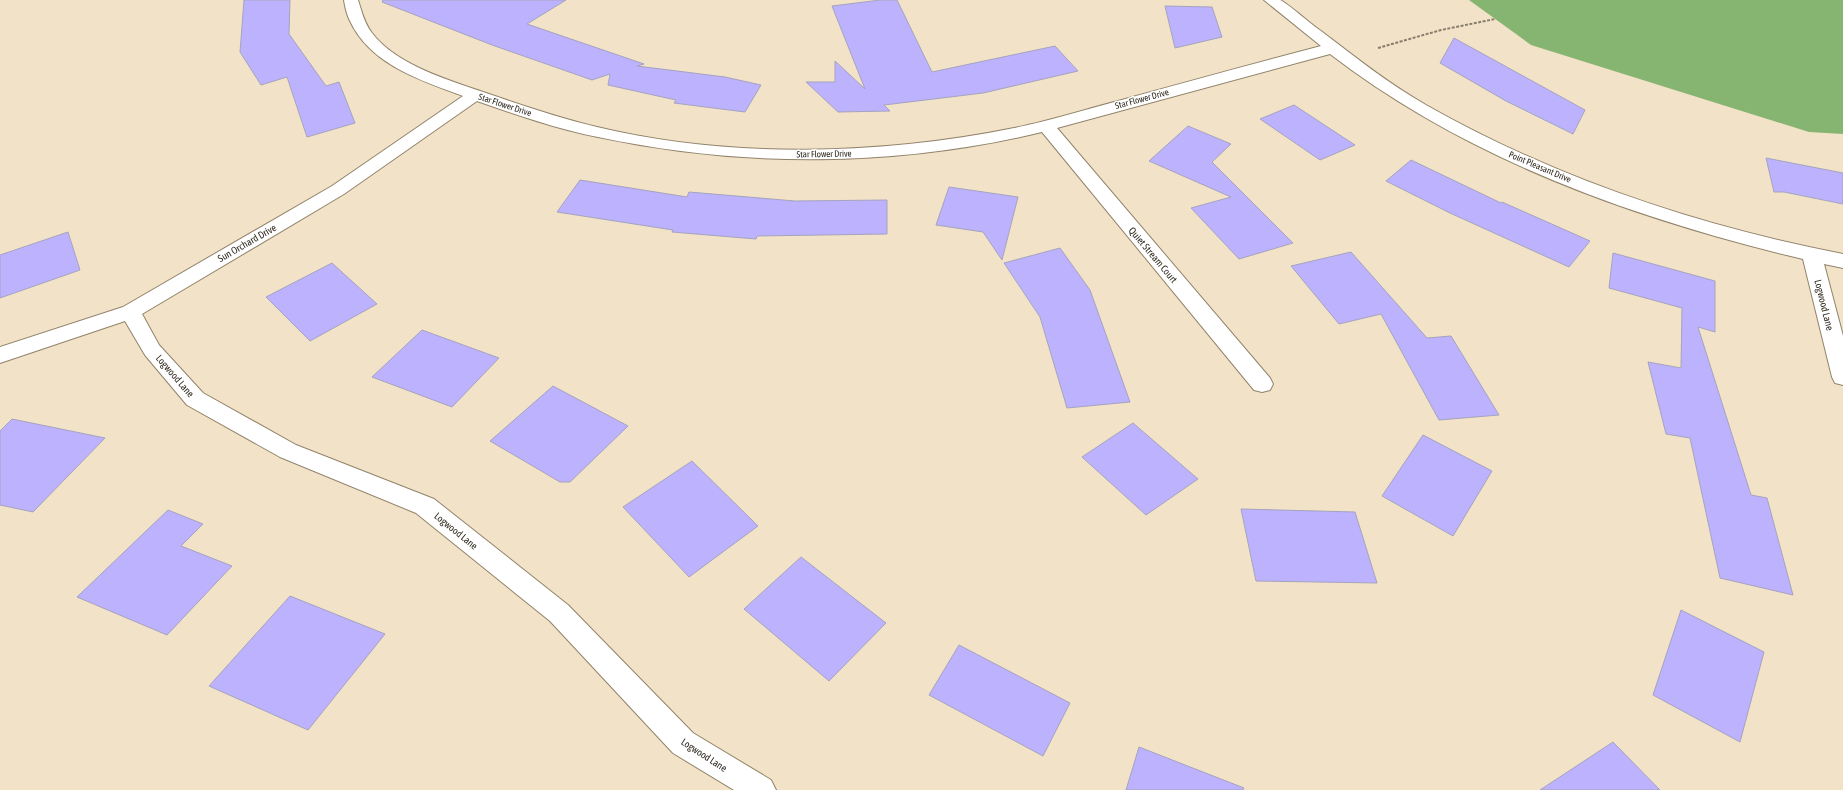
<svg xmlns="http://www.w3.org/2000/svg" width="1843" height="790" viewBox="0 0 1843 790" font-family="'Asap Condensed',sans-serif">
<style>
.forest{fill:#86b571}
.building{fill:#bcb2fe;stroke:#a5a3be}
.lines{fill:none;stroke-linecap:round;stroke-linejoin:round}
.minor-casing{stroke:#91836a;stroke-width:2}
.path{stroke:#887e6c;stroke-width:2;stroke-dasharray:3 1.5;stroke-linecap:butt}
.minor{fill:#fff;fill-rule:evenodd}
.labels{text-anchor:middle;dominant-baseline:central;stroke-width:3;stroke-linejoin:round;paint-order:stroke}
.far-street-label{font-size:9px;fill:#2e281e;stroke:#fff}
.street-label{font-size:10px;fill:#2e281e;stroke:#fff}
</style>
<rect width="100%" height="100%" fill="#f2e2c8"/>
<path class="forest" d="M1469,0H1843V134L1809,132L1531,45Z"/>
<g class="building">
<path d="M244,0H290L289,34L326,86L339,82L355,123L307,137L287,77L261,85L240,52Z"/>
<path d="M383,0H566L527,24L644,64L637,66L725,77L761,85L745,112L674,103L676,100L608,85L610,74L592,80L492,45L382,2Z"/>
<path d="M880,0H897L932,72L1055,46L1078,71L983,93L884,105L890,111L838,112L806,82H835V61L865,89L832,6Z"/>
<path d="M1165,6L1212,7L1222,37L1175,48Z"/>
<path d="M1454,38L1585,110L1573,134L1506,101L1440,63Z"/>
<path d="M1294,105L1355,145L1320,160L1260,119Z"/>
<path d="M1188,126L1231,144L1212,162L1293,243L1239,259L1191,208L1231,197L1149,161Z"/>
<path d="M1766,158L1843,173V204L1784,192H1774Z"/>
<path d="M1411,160L1501,203L1502,202L1590,241L1569,267L1450,213L1386,181Z"/>
<path d="M580,180L687,197L689,192L795,201L887,200V234L757,236L756,239L672,232L673,230L557,212Z"/>
<path d="M949,187L1018,197L1002,260L983,232L936,225Z"/>
<path d="M68,232L80,270L0,298V255Z"/>
<path d="M1060,248L1090,290L1130,402L1067,408L1040,317L1004,263Z"/>
<path d="M1351,252L1427,338L1451,336L1499,415L1439,420L1381,314L1339,324L1291,266Z"/>
<path d="M1613,253L1715,281V332L1698,327L1751,495L1767,498L1793,595L1720,578L1690,438L1666,434L1648,362L1681,368L1682,308L1609,288Z"/>
<path d="M332,263L377,304L310,341L266,297Z"/>
<path d="M422,330L499,358L452,407L372,377Z"/>
<path d="M553,386L628,426L570,482H560L490,441Z"/>
<path d="M12,419L105,438L33,512L0,505V431Z"/>
<path d="M1133,423L1198,479L1146,515L1082,457Z"/>
<path d="M1423,435L1492,471L1453,536L1382,496Z"/>
<path d="M692,461L758,526L689,577L623,507Z"/>
<path d="M1241,509L1355,512L1377,583L1256,581Z"/>
<path d="M168,510L203,524L181,546L232,566L167,635L77,597Z"/>
<path d="M801,557L886,623L829,681L744,609Z"/>
<path d="M290,596L385,634L308,730L209,686Z"/>
<path d="M1681,610L1764,652L1740,742L1653,695Z"/>
<path d="M959,645L1070,703L1043,756L929,695Z"/>
<path d="M1613,742L1660,790H1540Z"/>
<path d="M1139,747L1244,788L1243,790H1126Z"/>
</g>
<g class="lines">
<defs>
<path id="minor" d="M344,0H358C362,12 364,23 372,33C396,65 451,81 489,94C524,106 560,118 597,127C729,159 881,155 1014,128C1049,121 1083,110 1118,101C1186,82 1253,64 1321,46L1264,0C1268,0 1275,0 1280,0C1286,2 1313,26 1321,31C1355,57 1389,84 1426,105C1555,178 1698,226 1843,254V268L1824,264L1843,336V385L1835,383L1832,377L1803,259C1635,219 1468,160 1330,54L1057,128L1270,378L1273,384L1270,390L1262,392L1254,390L1042,132C897,167 744,168 598,137C557,129 517,115 477,101L344,194L142,314L159,345L203,393L296,445L434,499L568,605L693,733L771,780L776,790H734L673,753L550,621L416,513L280,457L187,405L145,355L125,321L0,363V347L123,307L332,186L463,96C420,80 371,65 350,21C347,15 345,7 344,0Z"/>
</defs>
<use href="#minor" class="minor-casing"/>
<path class="path" d="M1378,48L1441,30L1495,19"/>
<use href="#minor" class="minor"/>
</g>
<g class="labels">
<g class="far-street-label">
<text transform="translate(1142 99) rotate(-15)">Star Flower Drive</text>
<text transform="translate(505 105) rotate(18)">Star Flower Drive</text>
<text transform="translate(824 154) rotate(-1)">Star Flower Drive</text>
<text transform="translate(1540 167) rotate(23)">Point Pleasant Drive</text>
</g>
<g class="street-label">
<text transform="translate(247 243) rotate(-30)">Sun Orchard Drive</text>
<text transform="translate(1153 255) rotate(50)">Quiet Stream Court</text>
<text transform="translate(1824 305) rotate(76)">Logwood Lane</text>
<text transform="translate(175 376) rotate(49)">Logwood Lane</text>
<text transform="translate(456 531) rotate(39)">Logwood Lane</text>
<text transform="translate(704 755) rotate(33)">Logwood Lane</text>
</g>
</g>
</svg>
